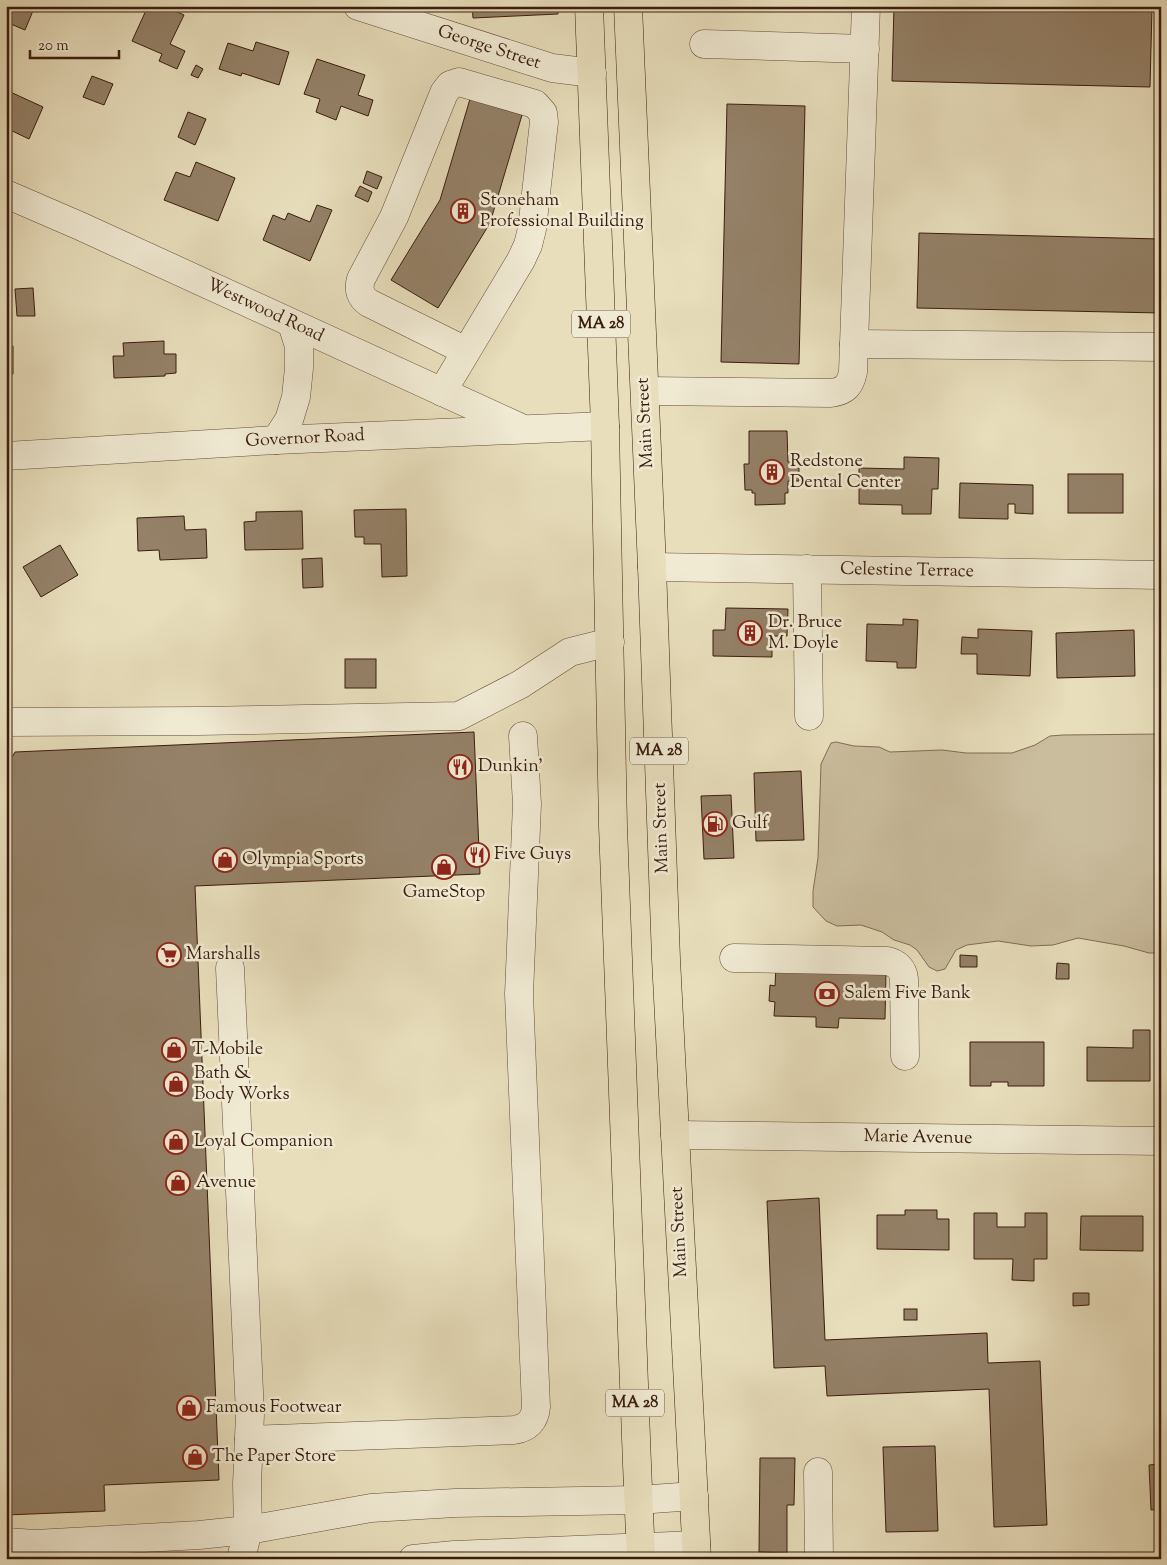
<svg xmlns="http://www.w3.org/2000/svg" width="1167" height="1565" viewBox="0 0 1167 1565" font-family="'Sorts Mill Goudy',serif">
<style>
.green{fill:#cabd9e;stroke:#826c56}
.building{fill:#948168;stroke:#3a1c0e}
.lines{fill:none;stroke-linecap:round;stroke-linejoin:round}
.minor-casing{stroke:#664c3a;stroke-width:29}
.major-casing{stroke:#3a1c0e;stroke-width:29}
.minor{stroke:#f0ead3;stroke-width:28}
.major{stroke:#e8debc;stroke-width:28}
.labels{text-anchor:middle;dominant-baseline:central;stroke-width:5;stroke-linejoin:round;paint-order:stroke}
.shield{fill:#f0ead3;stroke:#715a49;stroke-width:1}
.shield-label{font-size:16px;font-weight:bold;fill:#3a1c0e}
.street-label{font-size:18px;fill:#3a1c0e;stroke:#f0ead3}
.poi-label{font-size:18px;fill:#3a1c0e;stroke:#f0ead3;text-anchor:start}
</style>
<rect width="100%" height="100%" fill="#e8debc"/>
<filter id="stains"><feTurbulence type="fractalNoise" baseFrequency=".004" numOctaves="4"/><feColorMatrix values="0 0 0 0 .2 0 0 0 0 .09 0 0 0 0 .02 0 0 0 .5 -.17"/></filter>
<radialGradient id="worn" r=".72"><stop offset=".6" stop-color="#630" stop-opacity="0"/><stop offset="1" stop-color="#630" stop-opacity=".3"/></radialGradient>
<path class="green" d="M1161,734V953H1149L1124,946L1078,938L1053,945L1031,946L998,941L967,945L956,950L945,969L937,971L929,967L917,950L910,945L894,940L882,932L861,925L837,926L826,921L813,907V891L818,858L821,764L831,743L836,742L854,746L879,747L890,752L942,750L966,753H1012L1035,745L1050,736L1063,735Z"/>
<g class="building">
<path d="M11,6H35L25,30L6,22V17Z"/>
<path d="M148,6H164L184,15L170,44L185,51L177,69L159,61L162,54L132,41Z"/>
<path d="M472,6H558V14L473,18Z"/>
<path d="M894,6H1070L1152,8L1150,87L892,81Z"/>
<path d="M256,42L289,52L279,85L242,73L241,76L219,69L228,43L253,51Z"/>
<path d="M317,59L365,75L358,95L373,100L368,116L341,106L336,120L316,112L320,99L304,94Z"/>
<path d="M196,65L203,69L198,78L191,75Z"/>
<path d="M92,76L113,84L104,105L83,97Z"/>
<path d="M6,90L43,107L29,139L6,128Z"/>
<path d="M470,99L522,115L490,223L438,308L391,280L440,200Z"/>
<path d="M727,104L805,106L799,364L721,362Z"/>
<path d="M188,112L206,119L195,145L178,137Z"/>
<path d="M196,162L235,178L218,221L164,200L176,172L190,177Z"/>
<path d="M367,171L382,177L377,189L363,183Z"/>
<path d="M360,186L372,192L368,202L355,196Z"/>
<path d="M317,205L332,210L310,261L263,240L273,215L285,220L288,213L310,222Z"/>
<path d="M919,233L1161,239V313L917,308Z"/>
<path d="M33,288L35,316H17L15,289Z"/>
<path d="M164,341V354H176V373L165,374V376L114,378L113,356H124L123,343Z"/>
<path d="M6,346H13V374L6,375Z"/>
<path d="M749,431H787L788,462H799V481H788V493H785V504L755,505V493H752V490H745L744,464H749Z"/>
<path d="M904,457L939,458L938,489H932L931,514H902V505L859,504V468L904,469Z"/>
<rect x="1068" y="474" width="55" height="39"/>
<path d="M960,483L1033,485V514L1015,513V504H1008V519L959,518Z"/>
<path d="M406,509L407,576L382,577L381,544H364V537H355L354,510Z"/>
<path d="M302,511L303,549L245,550L244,522L256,521V512Z"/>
<path d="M184,516L185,530L206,529L207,558L160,560L159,550L138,551L137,518Z"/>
<path d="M60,545L78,575L41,597L23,567Z"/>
<path d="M322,558L323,587L303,588L302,559Z"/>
<path d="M726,608L788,609L787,636H772V657L713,656V630H725Z"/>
<path d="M903,619L918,620L916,668H897V662L866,661L867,624L903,625Z"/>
<path d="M978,629L1032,631L1030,676L977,674V654H961L962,637L978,638Z"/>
<path d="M1134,630L1135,676L1057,678L1056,633Z"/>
<rect x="345" y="659" width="31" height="29"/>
<path d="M474,732L480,874L195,886L219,1480L104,1485L105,1511L6,1515V1110H11L10,1075H6V768L15,752Z"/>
<path d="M801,771L804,840L756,841L754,773Z"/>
<path d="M731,795L734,858L704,859L701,796Z"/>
<path d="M960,955L977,956V967H960Z"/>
<path d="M1057,963L1069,964V979H1056Z"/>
<path d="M776,966L886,972L885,1019L839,1018L838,1028L816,1027V1017L774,1016L775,1002L769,1001L770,985L775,986Z"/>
<path d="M1133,1030H1150V1081H1087V1047L1133,1048Z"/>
<path d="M970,1042H1044V1086H1008V1082H991V1086H970Z"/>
<path d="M819,1198L825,1340L987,1333L988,1363L1040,1361L1047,1525L994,1527L989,1389L827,1396L825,1366L774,1368L767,1201Z"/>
<path d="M905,1210H937V1219H949V1250L877,1249V1215H905Z"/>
<path d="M974,1213H997V1227H1025V1213H1047V1259H1034V1281L1012,1280L1013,1259H974Z"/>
<path d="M1081,1216H1143V1251L1080,1250Z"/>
<path d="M1073,1293H1089V1305L1073,1306Z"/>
<rect x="904" y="1309" width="13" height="11"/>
<path d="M935,1446L938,1531L886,1532L883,1447Z"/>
<path d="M760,1458H795L794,1505H787V1553L759,1552Z"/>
<path d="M1161,1464V1509L1151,1510L1149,1465Z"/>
</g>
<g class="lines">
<defs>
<g id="minor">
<path d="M358,6L552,68L592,73"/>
<path d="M704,44L865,49"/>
<path d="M6,194L80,226L519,427"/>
<path d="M854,344L1161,347"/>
<path d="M645,391L831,393C845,391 850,386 853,372L866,6"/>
<path d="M442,392L521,260L528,245L532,229L544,122L543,113L535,104L459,82L450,85L444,93L394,217L361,279C358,289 360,297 369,303L466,351"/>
<path d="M276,440L289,420L296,397L299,368V346L292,324"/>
<path d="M6,456L276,440L605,426"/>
<path d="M652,567L1161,575"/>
<path d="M807,569L809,716"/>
<path d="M6,722L198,721L459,716L521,684L570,652L610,642"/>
<path d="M734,958L887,961C897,963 903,969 904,979L905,1056"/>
<path d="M230,968L250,1414L247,1484L248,1530L241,1559"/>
<path d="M675,1135L1161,1141"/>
<path d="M249,1440L514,1430C528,1428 535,1420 536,1407L519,994L527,804L523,736"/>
<path d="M818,1472L819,1559"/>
<path d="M6,1542L35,1544L199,1535L248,1530L371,1508L455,1503L638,1500L694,1496"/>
<path d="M413,1559L454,1555L696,1545"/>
</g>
<g id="major">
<path d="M589,6L605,426L613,826L637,1464L641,1559"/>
<path d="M628,6L652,567L666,959L697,1559"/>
</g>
</defs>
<use href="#minor" class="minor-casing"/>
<use href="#major" class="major-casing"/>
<use href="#minor" class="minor"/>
<use href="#major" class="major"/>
</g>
<defs>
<symbol id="building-ring" viewBox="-11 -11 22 22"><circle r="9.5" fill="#f0ead3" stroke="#8f2418" stroke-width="1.5"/><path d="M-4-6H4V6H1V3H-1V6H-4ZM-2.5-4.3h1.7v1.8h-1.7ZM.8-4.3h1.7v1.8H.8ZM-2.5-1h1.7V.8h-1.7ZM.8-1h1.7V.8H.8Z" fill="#8f2418"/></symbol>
<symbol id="restaurant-ring" viewBox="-11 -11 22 22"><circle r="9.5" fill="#f0ead3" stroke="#8f2418" stroke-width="1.5"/><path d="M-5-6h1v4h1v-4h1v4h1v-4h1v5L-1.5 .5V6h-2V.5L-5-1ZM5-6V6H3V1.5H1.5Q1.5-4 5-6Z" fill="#8f2418"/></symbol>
<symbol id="fuel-ring" viewBox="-11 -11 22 22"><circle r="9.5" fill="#f0ead3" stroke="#8f2418" stroke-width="1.5"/><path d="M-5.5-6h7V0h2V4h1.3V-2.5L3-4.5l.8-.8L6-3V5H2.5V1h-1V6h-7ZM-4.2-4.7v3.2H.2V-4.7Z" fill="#8f2418"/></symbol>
<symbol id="shop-ring" viewBox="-11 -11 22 22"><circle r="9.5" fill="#f0ead3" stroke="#8f2418" stroke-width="1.5"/><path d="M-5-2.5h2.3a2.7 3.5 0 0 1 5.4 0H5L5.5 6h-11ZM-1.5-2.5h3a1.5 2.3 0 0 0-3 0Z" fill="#8f2418"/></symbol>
<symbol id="supermarket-ring" viewBox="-11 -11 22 22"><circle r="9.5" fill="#f0ead3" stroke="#8f2418" stroke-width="1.5"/><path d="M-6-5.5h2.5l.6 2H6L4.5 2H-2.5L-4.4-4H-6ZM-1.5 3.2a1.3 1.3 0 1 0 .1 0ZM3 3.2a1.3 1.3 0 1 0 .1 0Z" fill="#8f2418"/></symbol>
<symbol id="bank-ring" viewBox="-11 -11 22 22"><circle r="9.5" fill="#f0ead3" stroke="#8f2418" stroke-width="1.5"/><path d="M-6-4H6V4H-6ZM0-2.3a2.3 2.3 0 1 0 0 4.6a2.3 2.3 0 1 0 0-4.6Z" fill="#8f2418"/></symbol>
</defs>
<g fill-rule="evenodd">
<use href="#building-ring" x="449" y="197" width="28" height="28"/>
<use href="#building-ring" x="758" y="458" width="28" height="28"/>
<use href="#building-ring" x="736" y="619" width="28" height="28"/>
<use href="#restaurant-ring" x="446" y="753" width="28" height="28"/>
<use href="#fuel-ring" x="701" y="810" width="28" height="28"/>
<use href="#restaurant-ring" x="463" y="841" width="28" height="28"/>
<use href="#shop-ring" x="211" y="846" width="28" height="28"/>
<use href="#shop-ring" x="430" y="853" width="28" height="28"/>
<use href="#supermarket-ring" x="155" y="941" width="28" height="28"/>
<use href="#bank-ring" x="813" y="980" width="28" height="28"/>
<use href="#shop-ring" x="160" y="1036" width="28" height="28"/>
<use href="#shop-ring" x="162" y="1070" width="28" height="28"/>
<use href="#shop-ring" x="162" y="1128" width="28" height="28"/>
<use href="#shop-ring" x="164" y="1169" width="28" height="28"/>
<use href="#shop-ring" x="175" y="1394" width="28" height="28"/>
<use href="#shop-ring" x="181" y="1443" width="28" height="28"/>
</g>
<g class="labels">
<g class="shield">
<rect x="572" y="310.5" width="58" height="27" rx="4"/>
<rect x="630" y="737.5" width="58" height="27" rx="4"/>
<rect x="606" y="1389.5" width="58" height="27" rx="4"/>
</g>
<g class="shield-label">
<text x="601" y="324">MA 28</text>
<text x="659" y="751">MA 28</text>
<text x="635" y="1403">MA 28</text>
</g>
<g class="street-label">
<text transform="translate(489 48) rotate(18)">George Street</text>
<text transform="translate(265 311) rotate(25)">Westwood Road</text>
<text transform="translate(646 423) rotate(-93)">Main Street</text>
<text transform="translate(305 439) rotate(-3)">Governor Road</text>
<text transform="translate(907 571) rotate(1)">Celestine Terrace</text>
<text transform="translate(662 828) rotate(-92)">Main Street</text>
<text transform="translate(918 1138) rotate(1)">Marie Avenue</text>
<text transform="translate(680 1232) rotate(-93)">Main Street</text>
</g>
<g class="poi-label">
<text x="480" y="201">Stoneham<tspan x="480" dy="21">Professional Building</tspan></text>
<text x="790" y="462">Redstone<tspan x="790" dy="21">Dental Center</tspan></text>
<text x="768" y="623">Dr. Bruce<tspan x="768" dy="21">M. Doyle</tspan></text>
<text x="478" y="767">Dunkin'</text>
<text x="732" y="824">Gulf</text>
<text x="494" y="855">Five Guys</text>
<text x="242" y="860">Olympia Sports</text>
<text x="444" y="893" text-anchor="middle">GameStop</text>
<text x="186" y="955">Marshalls</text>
<text x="844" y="994">Salem Five Bank</text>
<text x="192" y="1050">T-Mobile</text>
<text x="194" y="1074">Bath &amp;<tspan x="194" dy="21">Body Works</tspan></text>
<text x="194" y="1142">Loyal Companion</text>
<text x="196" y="1183">Avenue</text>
<text x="206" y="1408">Famous Footwear</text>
<text x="212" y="1457">The Paper Store</text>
</g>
</g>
<rect width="1167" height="1565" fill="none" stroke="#e8debc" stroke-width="25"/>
<rect x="8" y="8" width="1152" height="1550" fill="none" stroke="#3a1c0e" stroke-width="2.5"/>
<rect x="12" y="12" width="1142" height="1540" fill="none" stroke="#3a1c0e"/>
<path d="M30 50v8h89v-8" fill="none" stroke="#3a1c0e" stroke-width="2.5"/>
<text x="38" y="50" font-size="15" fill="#3a1c0e" stroke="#f0ead3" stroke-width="4" paint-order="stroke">20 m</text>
<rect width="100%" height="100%" filter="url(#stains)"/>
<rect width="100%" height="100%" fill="url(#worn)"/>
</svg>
